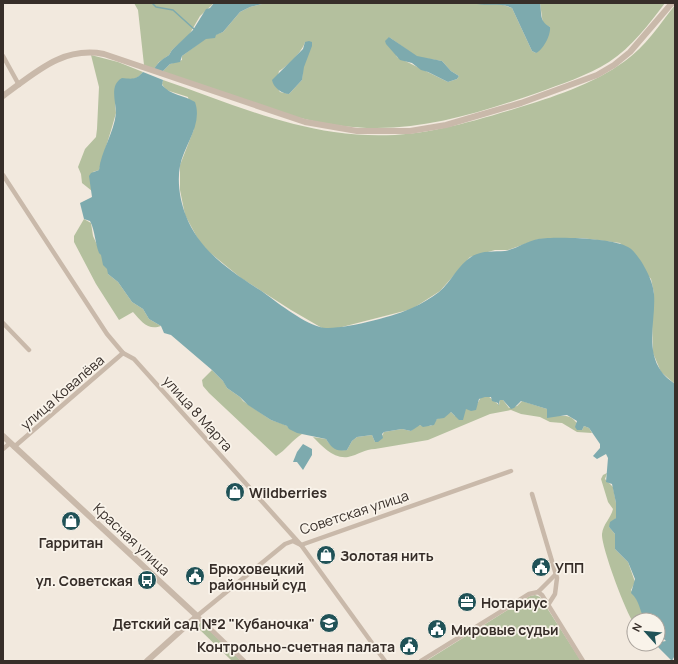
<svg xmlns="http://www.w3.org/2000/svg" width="678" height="664" viewBox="0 0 678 664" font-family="Manrope,sans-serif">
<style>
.green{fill:#b4c09e;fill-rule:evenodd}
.water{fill:#7daaae}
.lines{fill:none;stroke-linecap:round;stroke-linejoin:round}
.stream{stroke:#7daaae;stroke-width:1.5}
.minor{stroke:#c9b9aa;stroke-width:4.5}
.tertiary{stroke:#c9b9aa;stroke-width:6}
.labels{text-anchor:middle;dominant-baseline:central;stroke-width:3.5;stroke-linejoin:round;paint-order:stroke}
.street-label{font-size:14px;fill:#372e29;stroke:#f9f3ea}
.poi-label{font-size:14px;font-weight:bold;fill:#372e29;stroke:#f9f3ea;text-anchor:start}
</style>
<rect width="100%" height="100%" fill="#f2e9de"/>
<g class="green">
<path d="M134,3H214L200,16L189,35L172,50L169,55L159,62L154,69L144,65L138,10Z"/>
<path d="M266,3L500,4L512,8L532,51L536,53L550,27L543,24L540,3H665C649,24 632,47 609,62C587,76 561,84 537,93C470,116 407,136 336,125C279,117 217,90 162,72L170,64L182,60V56L206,38L223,32L240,12L250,7ZM389,37L417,57L442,61L451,71L459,76L457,79L448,82L397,57ZM305,42L302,80L289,94L280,92L276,86L279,71C288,66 302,52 305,42Z"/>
<path d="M675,5V384L661,372L653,353L652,322L654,293L651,279L620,243L582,238L539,239L508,250H495L470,257L440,291L412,309L338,328H322L291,310L241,278L209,252L199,241L185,215L180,190V165L194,129L188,97L166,90L162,84L163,80C218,99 276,124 334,132C403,142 449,128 514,109C553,97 592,85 625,61C645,47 660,24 675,5Z"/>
<path d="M91,55L118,62L143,72C138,78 134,80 126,79L115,104L116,113L112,127L99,170L93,172L92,191L82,183L81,174L78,167L85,149L96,137L97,129L99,87Z"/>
<path d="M84,219L91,223L93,236L109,271L108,274L118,282L132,302L143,309L149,319L161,326C148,331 141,321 133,312L119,320L96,284L74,242V236Z"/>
<path d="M212,370L224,382L227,388L240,397L243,401L271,420L283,424L302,434C292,440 286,450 276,456L209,393L203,386L202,380Z"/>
<path d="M488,396L499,405L500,399L503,400L509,408L517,406L522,401L547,409L549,411L547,415C567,419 568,409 582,430L584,426L589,428L592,433L577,432L562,423L550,422L540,417L521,414L511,410L490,414L428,440L375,449C365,449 358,455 348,457C333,459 322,446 313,437L326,439C331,447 337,451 347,450L352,441L357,437L372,435L375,442L382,436L384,432L402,429L411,431L417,425L431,426L437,419L451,412L455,416L466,409L476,406L481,397Z"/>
<path d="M607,473L605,479L613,487L616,503V518L609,527L615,534V549L628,562L635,582L631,590L641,606L645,620H634V623C626,613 601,546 602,534C603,524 611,518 613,509L608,502L601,479L603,475Z"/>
<path d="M535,595L540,597L581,661H426L530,596Z"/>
<path d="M201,622L241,661H232L197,627Z"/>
</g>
<g class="water">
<path d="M214,3H266L250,7L240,12L223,32L216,35L215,38L206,39L182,56L180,62L170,64L162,72L154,69C159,61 163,59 169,55L172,50L193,30L206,9L210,8Z"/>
<path d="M473,3H540C542,14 539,21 550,27C551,35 543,50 536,53L532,51L512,8C500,2 486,7 473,3Z"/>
<path d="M389,37L417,56L442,61L451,71L459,76L457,79L448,82L428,72L421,70L412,63L400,60L386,44L385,41Z"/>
<path d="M309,41L312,42V46L304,67L302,80L289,94C282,94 273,87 272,80L303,49L305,42Z"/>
<path d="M143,72L163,80L162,85C170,95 184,95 195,102C203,125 184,145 180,166C177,182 180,201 186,216C199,250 230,271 260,290C277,302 300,321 320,327C336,332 396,316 412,308C421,304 431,298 439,292C451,282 458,265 471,257C481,250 494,252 505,251C516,249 527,241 538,239C555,236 614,238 628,247C634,250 637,256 641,261C647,271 653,282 654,294C656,319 645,348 661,371C664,376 670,380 675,384V655L672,661L658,647L660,642L666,641L660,635L658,637V620H645C639,610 640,601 631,593L635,579L628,562L615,549V534L609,527L610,522L616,518V503L612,484L606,482L608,458L606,454L597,459L593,456L600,448V444L589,428L584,426L582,430H577L575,427L577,421L567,415L547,418V409L521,401L514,408L511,409L503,400H500L498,406V403L492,401L491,397H485L479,399L476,410L471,411L466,409L463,420H459L451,412L444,418L437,419L434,425L423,427L420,425L411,431L402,429L384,432L382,434L383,438L378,442H375L372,435L357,437L352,441L347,450C335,452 332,448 326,439L297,433L289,429L287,426L271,420L248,405L240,397L227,388L223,381L212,370L171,335L164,333L161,326L149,319L143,309L132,302L118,282L108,274L107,269L103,265L101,255L99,253C95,243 95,230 90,221L84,219L80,203L92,197L89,176L91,173L99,170C101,151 114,133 116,113C116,102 109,85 122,78C132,79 136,80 143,72Z"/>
<path d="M303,444L312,449V455L303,470L297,462H293L297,452Z"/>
</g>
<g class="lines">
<path class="stream" d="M152,3L156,7L173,10L194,29"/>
<g class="minor">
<path d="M3,56L19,85"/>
<path d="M3,175L107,334L123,353L134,359L301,545L385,661"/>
<path d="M3,323L29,350"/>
<path d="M14,447L123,353"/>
<path d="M3,449L10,443"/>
<path d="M532,494L557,578L555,594L548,605"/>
<path d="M538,592L542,595L583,661"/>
<path d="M244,661L197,616L285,544L293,541L301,545L511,471"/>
<path d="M421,661L529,594L538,592L556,574"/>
</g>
<g class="tertiary">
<path d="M3,96C35,73 62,46 104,54L305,122L357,131H410L446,125L521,103L597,75L614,65L630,52L672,3"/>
<path d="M3,436L197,616L147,661"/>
</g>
</g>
<defs>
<symbol id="shop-disc" viewBox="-11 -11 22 22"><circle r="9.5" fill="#205257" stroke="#f9f3ea"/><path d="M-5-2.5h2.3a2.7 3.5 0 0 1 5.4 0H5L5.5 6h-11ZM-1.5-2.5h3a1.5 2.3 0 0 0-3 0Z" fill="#fff"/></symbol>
<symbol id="civic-disc" viewBox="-11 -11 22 22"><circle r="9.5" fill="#205257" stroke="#f9f3ea"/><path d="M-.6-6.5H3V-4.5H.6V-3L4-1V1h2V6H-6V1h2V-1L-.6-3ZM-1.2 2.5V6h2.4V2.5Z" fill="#fff"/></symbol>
<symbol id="bus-disc" viewBox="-11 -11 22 22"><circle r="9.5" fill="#205257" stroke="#f9f3ea"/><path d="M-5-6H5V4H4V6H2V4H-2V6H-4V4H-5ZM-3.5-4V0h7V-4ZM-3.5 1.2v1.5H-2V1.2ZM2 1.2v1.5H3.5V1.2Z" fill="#fff"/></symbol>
<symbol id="office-disc" viewBox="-11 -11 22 22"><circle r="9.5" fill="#205257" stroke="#f9f3ea"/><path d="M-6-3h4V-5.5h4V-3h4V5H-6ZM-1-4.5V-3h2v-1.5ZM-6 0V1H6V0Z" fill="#fff"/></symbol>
<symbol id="school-disc" viewBox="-11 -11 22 22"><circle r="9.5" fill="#205257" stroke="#f9f3ea"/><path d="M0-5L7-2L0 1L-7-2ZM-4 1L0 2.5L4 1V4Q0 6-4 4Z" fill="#fff"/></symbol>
</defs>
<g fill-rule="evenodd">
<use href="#shop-disc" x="224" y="481" width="22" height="22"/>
<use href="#shop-disc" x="60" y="510" width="22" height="22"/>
<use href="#shop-disc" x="315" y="544" width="22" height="22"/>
<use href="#civic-disc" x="530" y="556" width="22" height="22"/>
<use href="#civic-disc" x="184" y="565" width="22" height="22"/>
<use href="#bus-disc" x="136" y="569" width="22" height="22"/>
<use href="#office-disc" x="456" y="591" width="22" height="22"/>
<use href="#school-disc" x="318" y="612" width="22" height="22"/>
<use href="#civic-disc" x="426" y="618" width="22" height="22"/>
<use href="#civic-disc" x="398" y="635" width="22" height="22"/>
</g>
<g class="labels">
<g class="street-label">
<text transform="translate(62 392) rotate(-41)">улица Ковалёва</text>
<text transform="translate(198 413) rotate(48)">улица 8 Марта</text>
<text transform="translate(354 512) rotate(-18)">Советская улица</text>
<text transform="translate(132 539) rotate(43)">Красная улица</text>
</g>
<g class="poi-label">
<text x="249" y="492">Wildberries</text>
<text x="71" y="542" text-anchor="middle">Гарритан</text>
<text x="340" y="555">Золотая нить</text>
<text x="555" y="567">УПП</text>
<text x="209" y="568">Брюховецкий<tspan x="209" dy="16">районный суд</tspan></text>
<text x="133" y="580" text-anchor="end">ул. Советская</text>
<text x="481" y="602">Нотариус</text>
<text x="315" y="623" text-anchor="end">Детский сад №2 "Кубаночка"</text>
<text x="451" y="629">Мировые судьи</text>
<text x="395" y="646" text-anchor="end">Контрольно-счетная палата</text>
</g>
</g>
<rect width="678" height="664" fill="none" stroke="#372e29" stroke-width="8"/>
<g transform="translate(646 632) rotate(297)"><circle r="19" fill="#f9f3ea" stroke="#aba49d"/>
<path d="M0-3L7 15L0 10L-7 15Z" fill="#205257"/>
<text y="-6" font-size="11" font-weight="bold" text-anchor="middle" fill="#372e29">N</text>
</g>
</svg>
